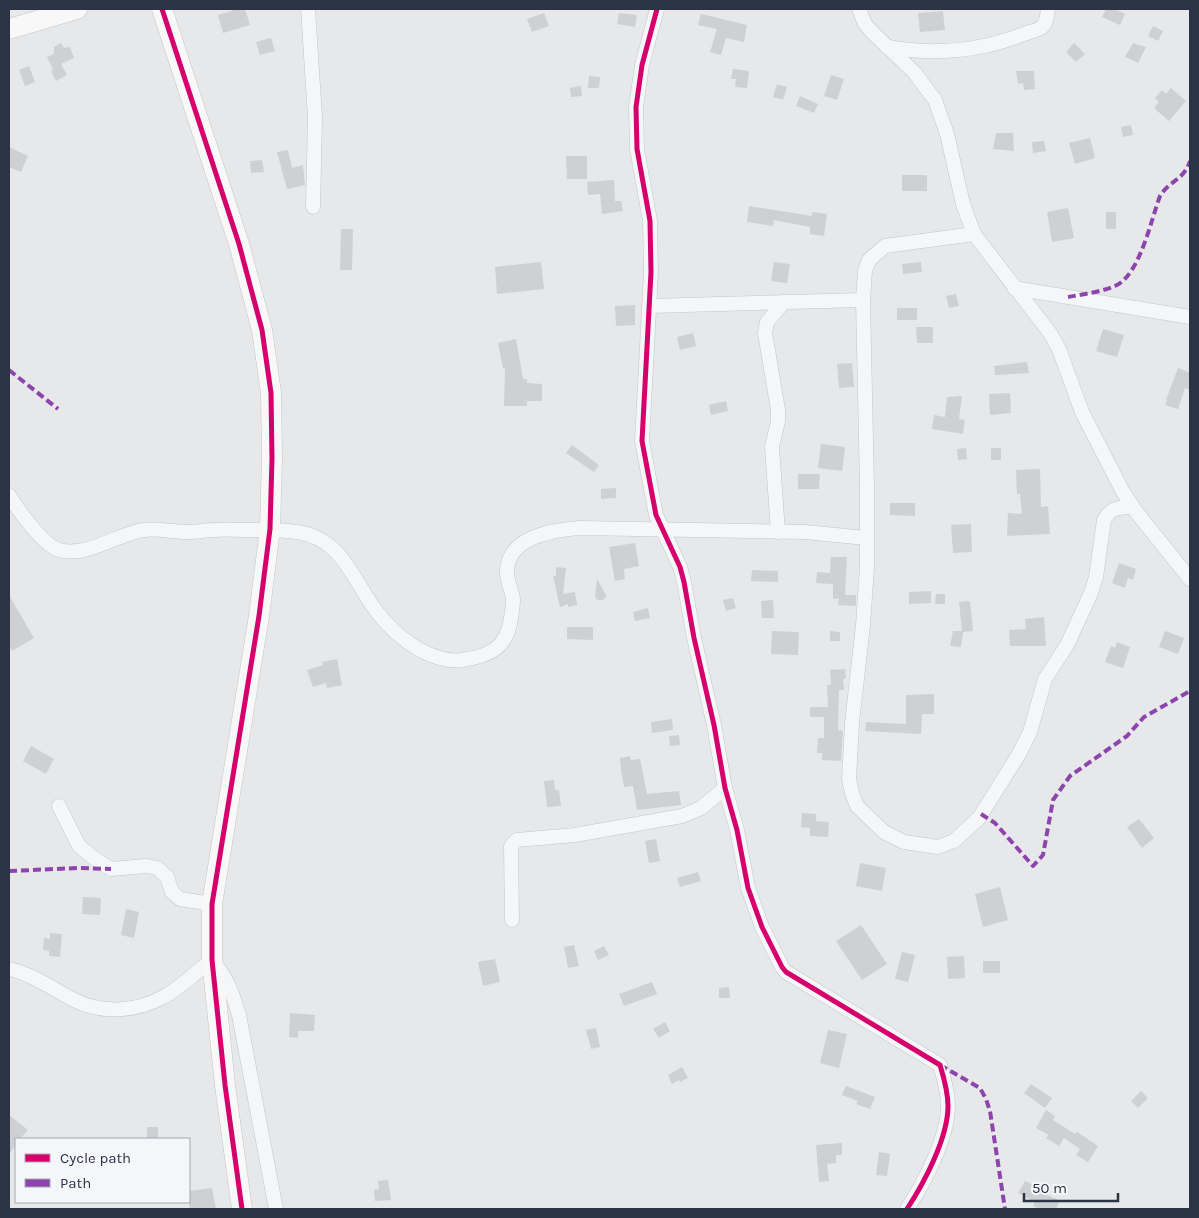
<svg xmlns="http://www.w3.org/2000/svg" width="1199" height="1218" viewBox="0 0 1199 1218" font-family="Karla,sans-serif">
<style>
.building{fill:#ced0d3}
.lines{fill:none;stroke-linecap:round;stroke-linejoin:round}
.street-casing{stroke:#c4c6c8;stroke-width:15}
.secondary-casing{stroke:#c4c6c8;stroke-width:21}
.street{stroke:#f5f6f7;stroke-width:14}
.secondary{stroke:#f8f8f8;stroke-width:20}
.quiet{stroke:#8e44ad;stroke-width:4;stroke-dasharray:8 4;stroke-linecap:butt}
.cycleway-casing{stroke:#f4f6f9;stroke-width:8}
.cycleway{stroke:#d6006c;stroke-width:5}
</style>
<rect width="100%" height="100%" fill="#e6e8ea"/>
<g class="building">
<path d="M231,9H245L250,25L223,33L218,15L232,11Z"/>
<path d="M1106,9H1114L1125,14L1120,25L1102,17Z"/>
<path d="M943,11L945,30L920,32L918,13Z"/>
<path d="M544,13L549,26L532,32L527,19Z"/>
<path d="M619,13L637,15L635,27L617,24Z"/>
<path d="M701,14L747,25L744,42L726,38L721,55L710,52L717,29L698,25Z"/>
<path d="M1153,26L1163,31L1158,41L1148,36Z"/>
<path d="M271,38L275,51L260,55L256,42Z"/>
<path d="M61,43L64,48L70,47L74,58L61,64L67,75L56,81L51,71L53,70L47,57L54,54V47Z"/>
<path d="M1074,43L1085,54L1076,62L1066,52Z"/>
<path d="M1133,43L1146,47L1138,63L1125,57Z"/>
<path d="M29,66L35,82L25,86L19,70Z"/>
<path d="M733,69L749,71L747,88L735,87L736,79H731Z"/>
<path d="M1016,71H1034L1035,89L1024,90L1023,83L1018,84Z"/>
<path d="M831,75L844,79L837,100L824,96Z"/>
<path d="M589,76L600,77L599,88H588Z"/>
<path d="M777,84L787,87L783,100L773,97Z"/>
<path d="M581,86L582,96L571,97L570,88Z"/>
<path d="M1171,88L1186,101L1169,121L1154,108L1159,102L1155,98L1162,90L1166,94Z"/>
<path d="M800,96L818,104L814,113L796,106Z"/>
<path d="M1131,125L1133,135L1123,137L1121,127Z"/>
<path d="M996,133H1013L1014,151L993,149Z"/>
<path d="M1090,138L1095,158L1075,164L1069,143Z"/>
<path d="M1044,141L1046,151L1033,153L1032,142Z"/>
<path d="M9,147L28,156L21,172L9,167Z"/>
<path d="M288,150L292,168L303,165L305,185L287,189L277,152Z"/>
<path d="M566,156H587V179H567Z"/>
<path d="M262,160L264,172L251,173L250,161Z"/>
<rect x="902" y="175" width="25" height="16"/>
<path d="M614,180L615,201H621L623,211L602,214L600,194L588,195L587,182Z"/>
<path d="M749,206L812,216V212L827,214L824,236L810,234V227L774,220L773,226L747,222Z"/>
<path d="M1068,208L1074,238L1052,242L1047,212Z"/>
<rect x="1106" y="212" width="10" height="17"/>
<path d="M341,229H353L352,270H340Z"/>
<path d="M541,262L544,289L497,294L495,267Z"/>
<path d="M774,262L790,264L787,283L771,281Z"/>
<path d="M921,262L922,272L903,274L902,264Z"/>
<path d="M956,294L959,306L949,308L946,296Z"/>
<path d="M635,305V325L616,326L615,306Z"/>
<rect x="897" y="308" width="20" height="12"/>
<path d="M916,327H933V343H917Z"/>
<path d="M1103,329L1124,335L1117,357L1096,351Z"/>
<path d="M693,333L696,346L680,350L677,337Z"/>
<path d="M516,339L523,379H527V383L542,384V401H527V406H504L505,368H503L498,343Z"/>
<path d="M1027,362L1029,373L995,375L994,366Z"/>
<path d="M852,363L854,387L839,388L837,364Z"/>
<path d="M1178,368L1190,373V390L1185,388L1178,409L1165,405L1167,401L1166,400Z"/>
<path d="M1010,393L1011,413L990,415L989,394Z"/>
<path d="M962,396L959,419L965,420L963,434L932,429L934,415L945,417L947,397Z"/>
<path d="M726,401L728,411L711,415L709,405Z"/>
<path d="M821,444L845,447L842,471L818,468Z"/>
<path d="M572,445L599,465L594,472L566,453Z"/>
<path d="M966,448L967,459L958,460L957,449Z"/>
<rect x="991" y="448" width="10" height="12"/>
<path d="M1040,469L1041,507L1048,506L1050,534L1007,536L1008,513L1022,514L1020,494H1017L1016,470Z"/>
<path d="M798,474H820L819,489H798Z"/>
<path d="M616,488V498L601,499V489Z"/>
<path d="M890,503H915V516L890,515Z"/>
<path d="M971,524L972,552L953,553L951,525Z"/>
<path d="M635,543L639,566L624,569L625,579L615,581L609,547Z"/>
<path d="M831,557H847L845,595H856V606L838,605L839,598L833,599V584L816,583L817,572L830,573Z"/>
<path d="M1119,563L1136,569L1133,580L1128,578L1125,588L1112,583Z"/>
<path d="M556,567L566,568L563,594L575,592L577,605L568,607V604L560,607L553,576H556Z"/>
<path d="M752,570L778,571V582L751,581Z"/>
<path d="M597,579L606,595L605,598L602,600H598L595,597Z"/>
<path d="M931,591V603L909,604V592Z"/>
<path d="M936,594H945V604H935Z"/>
<path d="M9,595L34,638L12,651L9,646Z"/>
<path d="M733,598L736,608L726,611L723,600Z"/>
<path d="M773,600L774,618H762L761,601Z"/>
<path d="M970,601L973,631L963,632L961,647L950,646L953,631H962L959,602Z"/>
<path d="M648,608L650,618L635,621L633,612Z"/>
<path d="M1044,617L1046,646H1010L1009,630L1026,629L1025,619Z"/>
<path d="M567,627H593V640L567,639Z"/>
<path d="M772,631L799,632L798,655L771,654Z"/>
<path d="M830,631L840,632V641H830Z"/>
<path d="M1165,631L1184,638L1178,654L1159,647Z"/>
<path d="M1117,642L1130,647L1123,668L1105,662L1111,646L1115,648Z"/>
<path d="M337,659L342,685L327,688L326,683L313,687L307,670L323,665L322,662Z"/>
<path d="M845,669L846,678L843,679L844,690H839L838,730L843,731L841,761L822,760V753H817L818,738H824V717H810V707H828L827,685H831L830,670Z"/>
<path d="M934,694V714H922L921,734L865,731L866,722L906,724V695Z"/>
<path d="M672,719L673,730L652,733L651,722Z"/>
<path d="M679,735L680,745L670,746L669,736Z"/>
<path d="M31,746L54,759L46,774L23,761Z"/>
<path d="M630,756L631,760L640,759L647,794L679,791L681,805L637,810L633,786L624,787L621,770L620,758Z"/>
<path d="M554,780L555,790H559L561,806L547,807L544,781Z"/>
<path d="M802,813L816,814V821L829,822L828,837L810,836V828L801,827Z"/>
<path d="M1139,819L1154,838L1142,848L1127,827Z"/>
<path d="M656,839L660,861L649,863L645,841Z"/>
<path d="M860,863L886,868L882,891L856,886Z"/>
<path d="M698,872L701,881L680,887L677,878Z"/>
<path d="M1000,887L1008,920L983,927L975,894Z"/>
<path d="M83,897L101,898L100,915L82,914Z"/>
<path d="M126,909L139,912L134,938L121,935Z"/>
<path d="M861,925L887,964L862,980L836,941Z"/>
<path d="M50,933L62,934L60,957L49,956V951L43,950L44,938L50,939Z"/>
<path d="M574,945L579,966L568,968L564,947Z"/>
<path d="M604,946L609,955L598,960L594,951Z"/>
<path d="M902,952L915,955L908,982L895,979Z"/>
<path d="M964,956L965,978L948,979L947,957Z"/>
<path d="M495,959L500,982L483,986L478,962Z"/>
<rect x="983" y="961" width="17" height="12"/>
<path d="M652,982L657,994L624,1006L619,994Z"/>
<path d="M729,987L730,998H719V988Z"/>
<path d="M290,1013L315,1015L314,1031H298V1038L289,1037Z"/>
<path d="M665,1022L670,1031L659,1038L653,1029Z"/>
<path d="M596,1028L600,1047L591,1049L586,1030Z"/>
<path d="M828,1030L847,1034L839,1068L820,1063Z"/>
<path d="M682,1067L688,1078L680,1082L679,1080L672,1084L668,1075Z"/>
<path d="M1031,1084L1052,1098L1045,1108L1024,1093Z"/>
<path d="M846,1086L875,1097L870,1109L856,1104L858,1101L842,1095Z"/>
<path d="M1141,1091L1148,1098L1138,1108L1131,1101Z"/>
<path d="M1046,1110L1055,1116L1053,1120L1075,1134L1077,1132L1098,1146L1088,1162L1076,1155L1080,1149L1064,1138L1059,1146L1046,1138L1049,1135L1036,1128Z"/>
<path d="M9,1115L28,1130L20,1139H16V1145L9,1154Z"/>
<rect x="147" y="1127" width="11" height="12"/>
<path d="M842,1143V1155H836V1163L827,1164L829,1181L819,1182L816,1145Z"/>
<path d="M879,1152L890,1154L887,1176L876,1175Z"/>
<path d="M388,1180L391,1200L375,1201L374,1190L379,1189L378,1181Z"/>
<path d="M1025,1181L1033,1185L1032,1187L1060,1201L1056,1209H1040L1033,1206L1035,1202L1018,1193Z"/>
<path d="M212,1188L216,1209H189V1191Z"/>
</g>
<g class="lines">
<defs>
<g id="street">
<path d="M308,9L315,117L313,207"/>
<path d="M657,9L642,65L636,107L637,149L650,221L651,272L642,441L656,515L680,567L684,582L694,638L714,725L725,788L737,830L748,888L762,927L782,967L786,972L940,1065C944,1078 948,1092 948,1106C948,1138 924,1183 907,1209"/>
<path d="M859,9L865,24L872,32L914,72L935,100L947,134L963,204L974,234L1050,333L1059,349L1082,412L1123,492L1137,513L1190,579"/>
<path d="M887,47C933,55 981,51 1024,34C1029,32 1038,30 1042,27C1047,23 1047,15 1048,9"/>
<path d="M974,234L885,246L869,260L865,271L863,300L867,486V567L863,625L852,723L849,779L852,793L857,806L884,832L904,842L938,847L954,841L979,818L1019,754L1030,732L1045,679L1067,645L1091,593L1096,577L1104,520C1112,506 1119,508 1133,507"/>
<path d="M1014,288L1190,317"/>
<path d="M649,306L863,300"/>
<path d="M9,495C18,510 43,545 59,550C85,558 118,534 143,530C157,528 173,532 188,532C197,532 206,530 214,530C224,529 235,530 245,530C263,530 280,529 297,532C340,538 351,575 372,605C385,624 402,640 422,651C434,657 448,662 462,660C490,656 507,648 511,618C512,612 513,605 513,599C512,589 506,580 507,570C509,536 554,530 579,528L805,532L866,538"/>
<path d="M778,532L772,447L778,421V410L765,333L767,322L784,302"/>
<path d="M59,806L79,846L95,859L111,869L147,866L157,868L167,877L172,892L180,899L212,904"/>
<path d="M512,920L511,846L517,840L575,835L682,816L701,808L725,788"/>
<path d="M9,969C32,974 53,989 74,1000C102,1014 136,1012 163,997C178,990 198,970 212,960C226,976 233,994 239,1015L276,1209"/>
</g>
<g id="secondary">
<path d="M162,9L239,244L262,330L271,393L272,459L270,529L259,616L212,904V960L225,1085L242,1209"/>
<path d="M9,29L77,9"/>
</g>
</defs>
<use href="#street" class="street-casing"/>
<use href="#secondary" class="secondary-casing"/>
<use href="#street" class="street"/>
<use href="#secondary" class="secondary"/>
<g class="quiet">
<path d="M1068,297C1084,294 1102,292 1117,285C1140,273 1151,220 1160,196C1169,181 1184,180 1190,161"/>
<path d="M9,370L58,409"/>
<path d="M981,814L995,823L1033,866L1043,855L1053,800L1070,776L1127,736L1144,717L1190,691"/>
<path d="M9,871L78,868L111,869"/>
<path d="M940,1065L980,1088L986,1099L990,1111L1005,1209"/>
</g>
<defs>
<g id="cycleway">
<path d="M162,9L239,244L262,330L271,393L272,459L270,529L259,616L212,904V960L225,1085L242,1209"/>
<path d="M657,9L642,65L636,107L637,149L650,221L651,272L642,441L656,515L680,567L684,582L694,638L714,725L725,788L737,830L748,888L762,927L782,967L786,972L940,1065C944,1078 948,1092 948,1106C948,1138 924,1183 907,1209"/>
</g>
</defs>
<use href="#cycleway" class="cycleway-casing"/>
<use href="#cycleway" class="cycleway"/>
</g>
<rect width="1199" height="1218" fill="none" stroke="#2b3445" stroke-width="20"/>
<rect x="15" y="1138" width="175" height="65" fill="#f4f6f9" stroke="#a4a8b1"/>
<rect x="25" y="1154" width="25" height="8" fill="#d6006c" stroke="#a4a8b1"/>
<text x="60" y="1163" font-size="15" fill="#2b3445">Cycle path</text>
<rect x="25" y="1179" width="25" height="8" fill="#8e44ad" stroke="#a4a8b1"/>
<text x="60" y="1188" font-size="15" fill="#2b3445">Path</text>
<path d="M1024 1193v8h94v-8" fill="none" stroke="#2b3445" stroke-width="2.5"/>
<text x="1032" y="1193" font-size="15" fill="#2b3445" stroke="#f4f6f9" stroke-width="4" paint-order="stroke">50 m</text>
</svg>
